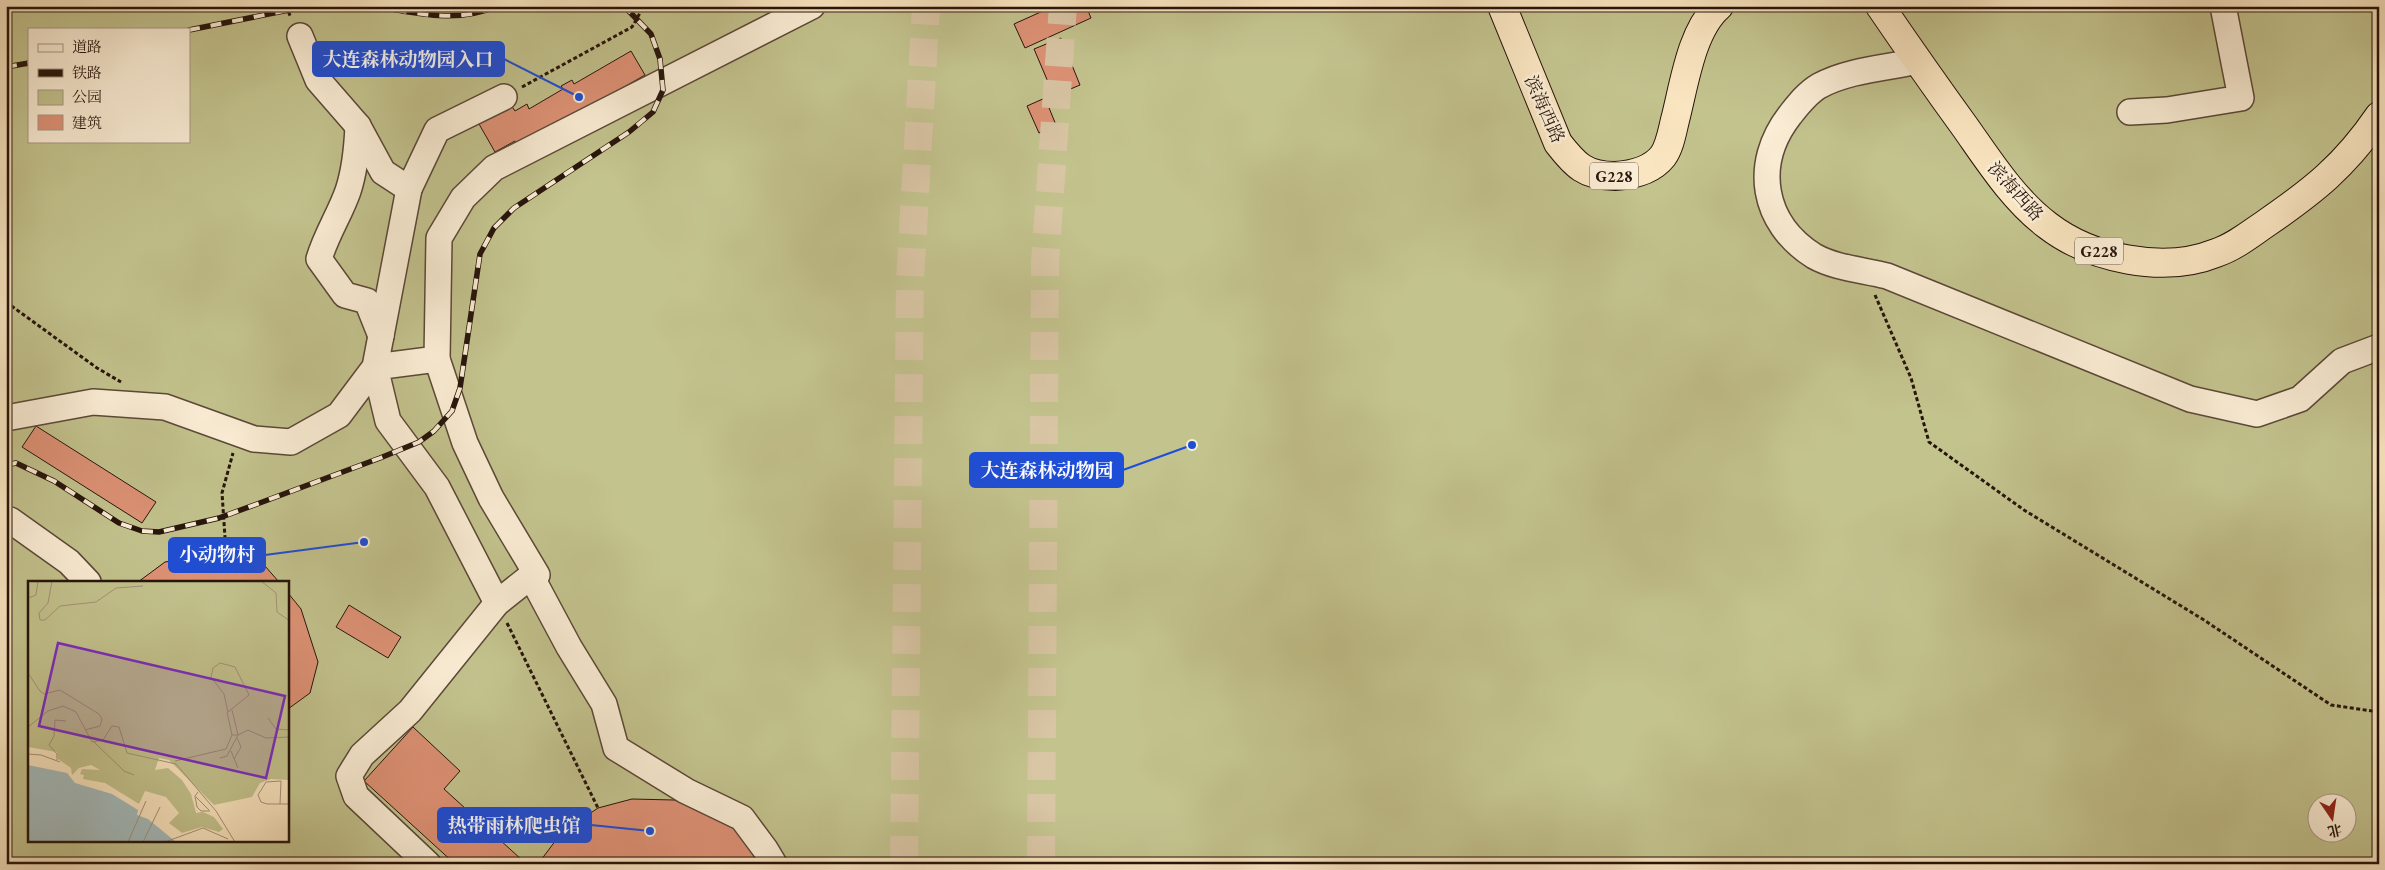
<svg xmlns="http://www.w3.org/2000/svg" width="2385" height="870" viewBox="0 0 2385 870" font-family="'EB Garamond','Noto Serif SC',serif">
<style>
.green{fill:#c3c38e;stroke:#746c4c;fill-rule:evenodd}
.building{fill:#de9276;stroke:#26140b}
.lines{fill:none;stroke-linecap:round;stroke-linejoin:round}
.highway-tunnel{stroke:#d9c6a5;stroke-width:28;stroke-dasharray:28 14;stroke-linecap:butt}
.minor-casing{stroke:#5b4838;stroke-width:28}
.highway-casing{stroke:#26140b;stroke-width:30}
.path{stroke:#26140b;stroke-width:3;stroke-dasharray:4 2.5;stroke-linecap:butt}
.minor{stroke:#fbeed6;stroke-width:25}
.highway{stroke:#f9e5c0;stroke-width:28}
.rail-casing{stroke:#26140b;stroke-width:5.5}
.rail{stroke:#fbeed6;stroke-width:4;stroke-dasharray:11;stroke-linecap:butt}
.labels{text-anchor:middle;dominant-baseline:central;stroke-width:5;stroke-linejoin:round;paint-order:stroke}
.shield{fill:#fbeed6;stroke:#665548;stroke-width:1}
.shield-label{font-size:16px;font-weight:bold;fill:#26140b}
.street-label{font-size:18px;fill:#26140b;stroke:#fbeed6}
.inset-road{fill:none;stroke:#a59178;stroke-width:1}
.view{fill:#7b2cbf;fill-opacity:0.15;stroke:#7b2cbf;stroke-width:2.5}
.inset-edge{fill:none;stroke:#26140b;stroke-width:2.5}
.leader{fill:none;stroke:#1d4ed8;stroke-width:2}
.callout-dot{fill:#1d4ed8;stroke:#fbeed6;stroke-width:2}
.callout{fill:#1d4ed8;stroke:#1d4ed8;stroke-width:2}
.callout-label{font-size:19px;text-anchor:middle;font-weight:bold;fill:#fff}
</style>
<rect width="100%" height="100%" fill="#f9e5c0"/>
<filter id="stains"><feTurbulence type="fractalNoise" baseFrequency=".004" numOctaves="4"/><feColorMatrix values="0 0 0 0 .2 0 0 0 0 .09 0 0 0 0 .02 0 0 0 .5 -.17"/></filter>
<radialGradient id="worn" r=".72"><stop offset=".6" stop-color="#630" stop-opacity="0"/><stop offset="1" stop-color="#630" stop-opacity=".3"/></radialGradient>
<path class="green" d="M6,6H2379V864H6ZM29,29H189V141H29ZM29,582H288V841H29ZM2318,802H2348V832H2318Z"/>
<g class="building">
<path d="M1054,6H1086L1091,18L1025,48L1014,24Z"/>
<path d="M1061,38L1080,85L1054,96L1034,49Z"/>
<path d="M631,51L645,75L514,150L515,141L495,152L479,124L511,105L515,111L527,104L529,109L563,89L561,86L572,80L574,84Z"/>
<path d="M1045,98L1056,125L1039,133L1027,106Z"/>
<path d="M36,426L156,502L142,523L22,447Z"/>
<path d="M226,552L265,566L279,582H138L165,562Z"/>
<path d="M288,593L301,609L318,662L310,693L288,709Z"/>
<path d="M349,605L401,637L388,658L336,627Z"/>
<path d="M413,727L460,771L444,789L522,860L518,864H455L364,781Z"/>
<path d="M632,799L674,800L706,810L736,830L762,864H538L562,832L598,808Z"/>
</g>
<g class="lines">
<g class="highway-tunnel">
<path d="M904,864L910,280L926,6"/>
<path d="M1041,864L1045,263L1063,6"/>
</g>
<defs>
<g id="minor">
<path d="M300,36L318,80L358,126L383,172L409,189"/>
<path d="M1918,61C1886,68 1848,70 1819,86C1807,93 1798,105 1790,115C1752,164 1762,223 1814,256C1835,268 1864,270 1887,276L2190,399L2257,414L2300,399L2342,361L2379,347"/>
<path d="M2130,112L2167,110L2241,98L2223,6"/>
<path d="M358,126C357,148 355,170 348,191C340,214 326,235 319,259L345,295L367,301L381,336"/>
<path d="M437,359L465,443L491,498L537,575"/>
<path d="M6,418L93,402L165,407L254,439L291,442L339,415L375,367L409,189L437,130L504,97"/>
<path d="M6,520H10L69,562L88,582"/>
<path d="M497,603L437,487L388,421L375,367L437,359L439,238L463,198L494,168L812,6"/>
<path d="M428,864L356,796L349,776L362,755L410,711L497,603L531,576L569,647L604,704L616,748L686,791L742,818L765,849L774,864"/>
</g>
<g id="highway">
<path d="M1502,6L1558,143C1575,165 1585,176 1615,176C1632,175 1652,170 1663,156C1670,146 1672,132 1675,120C1684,86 1691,30 1719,6"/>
<path d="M1880,6C1908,47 1936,87 1965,127C1989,161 2013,199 2047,225C2091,259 2164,274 2216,253C2234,247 2249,235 2265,224C2313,191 2345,166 2379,116"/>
</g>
</defs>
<use href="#minor" class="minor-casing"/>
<use href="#highway" class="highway-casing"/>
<g class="path">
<path d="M286,6L291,18"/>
<path d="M522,87L632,27L644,6"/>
<path d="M1875,295L1911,378L1929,442L2024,510L2204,620L2331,705L2379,712"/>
<path d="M6,302L97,368L121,382"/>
<path d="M226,552L222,493L233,453"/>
<path d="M507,623L598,808"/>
</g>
<use href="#minor" class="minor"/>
<use href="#highway" class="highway"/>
<defs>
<g id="rail">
<path d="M374,6C416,13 457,24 497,6"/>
<path d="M189,30L299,8L327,6"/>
<path d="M6,67L29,63"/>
<path d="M6,465L16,463L54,481L119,523L142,531L159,532L219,518L265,501L380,458L419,442L434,431L452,411L460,388L480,254L494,228L514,208L629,132L653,112L663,90L660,59L651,34L624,6"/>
</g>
</defs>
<use href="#rail" class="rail-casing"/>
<use href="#rail" class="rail"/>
</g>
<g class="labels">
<g class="shield">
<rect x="1590" y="162.5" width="48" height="27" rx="4"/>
<rect x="2075" y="237.5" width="48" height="27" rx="4"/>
</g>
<g class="shield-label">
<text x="1614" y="176">G228</text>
<text x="2099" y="251">G228</text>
</g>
<g class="street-label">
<text transform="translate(1545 109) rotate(66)">滨海西路</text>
<text transform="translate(2016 191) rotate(48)">滨海西路</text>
</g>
</g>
<g transform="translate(28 581)">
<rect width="261" height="261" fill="#f9e5c0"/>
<path d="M0,0H261V199L243,198L232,202L224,216L186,224L141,179L131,177L127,189L140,187L154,199L163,213L168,232L175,231L186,236L195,248L191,251L174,246L154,252L141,242L151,232L138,216L117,210L111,223L77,202L55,198L56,194L52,193L54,188L72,189L63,184L51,187L44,194L43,187L30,178L29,171L0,166Z" fill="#c3c38e"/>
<path d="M0,184L39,192L47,202L84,213L110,229L109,234L120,238L148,261H0Z" fill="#a4bcbe"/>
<path class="inset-road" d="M24,0L20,22L11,32L12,39H17L32,25L68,21L88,7L115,5M233,0L248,12L249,31L262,40M0,17L8,14L10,0M192,82L207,86L221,114L200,131L196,113L183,96L185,87ZM0,92L12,110L16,113L32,109L71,133L74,138L72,145L57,149M199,131L204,154M240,137L248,148L262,149M0,146L20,130L35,125L48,131L64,161L75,159L84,145L91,146L99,172L148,183L188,230L207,261M66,161L96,190L106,194M203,170L210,187M0,173L13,174L32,181M192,177L199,175L210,154L220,149L238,157L262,156M206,178L213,166L209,157M29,179V173L21,164L26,155L27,139L38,140M147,180L198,168L204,154H210L204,129M170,211L167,215L169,226L173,230H182M168,216L181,229M252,223L253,200L238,201L230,214L233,221L239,223H262M100,261L118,220M115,261L132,226M137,261L175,247L200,258"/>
<path class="view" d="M30,62L257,115L238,197L11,145Z"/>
<rect width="261" height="261" class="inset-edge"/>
</g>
<path class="leader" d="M579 97L504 59M1192 445L1123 470M364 542L265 555M650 831L591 825"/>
<g class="callout-dot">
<circle cx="579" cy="97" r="5"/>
<circle cx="1192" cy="445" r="5"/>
<circle cx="364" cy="542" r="5"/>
<circle cx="650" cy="831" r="5"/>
</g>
<g class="callout">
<rect x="313" y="42" width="191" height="34" rx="5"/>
<rect x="970" y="453" width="153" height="34" rx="5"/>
<rect x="169" y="538" width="96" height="34" rx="5"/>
<rect x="438" y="808" width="153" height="34" rx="5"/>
</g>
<g class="callout-label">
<text x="408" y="66">大连森林动物园入口</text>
<text x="1047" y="477">大连森林动物园</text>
<text x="217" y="561">小动物村</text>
<text x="514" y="832">热带雨林爬虫馆</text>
</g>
<rect width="2385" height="870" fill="none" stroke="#f9e5c0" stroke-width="25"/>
<rect x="8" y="8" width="2370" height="855" fill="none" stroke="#26140b" stroke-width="2.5"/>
<rect x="12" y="12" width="2360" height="845" fill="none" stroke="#26140b"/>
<rect x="28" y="28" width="162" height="115" fill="#fbeed6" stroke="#a69785"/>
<rect x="38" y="44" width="25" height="8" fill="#fbeed6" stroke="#a69785"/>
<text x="72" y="52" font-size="15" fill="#26140b">道路</text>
<rect x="38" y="69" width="25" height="8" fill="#26140b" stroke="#a69785"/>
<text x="72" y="78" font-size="15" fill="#26140b">铁路</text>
<rect x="38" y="90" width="25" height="15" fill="#c3c38e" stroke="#a69785"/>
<text x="72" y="102" font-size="15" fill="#26140b">公园</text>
<rect x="38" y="115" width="25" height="15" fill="#de9276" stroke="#a69785"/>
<text x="72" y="128" font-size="15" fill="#26140b">建筑</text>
<g transform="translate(2332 818) rotate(167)"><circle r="24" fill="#fbeed6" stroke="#a69785"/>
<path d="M0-4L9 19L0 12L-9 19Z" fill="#8f2418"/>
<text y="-8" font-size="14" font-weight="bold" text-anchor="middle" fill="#26140b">北</text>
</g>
<rect width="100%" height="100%" filter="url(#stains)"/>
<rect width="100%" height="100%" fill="url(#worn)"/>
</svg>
